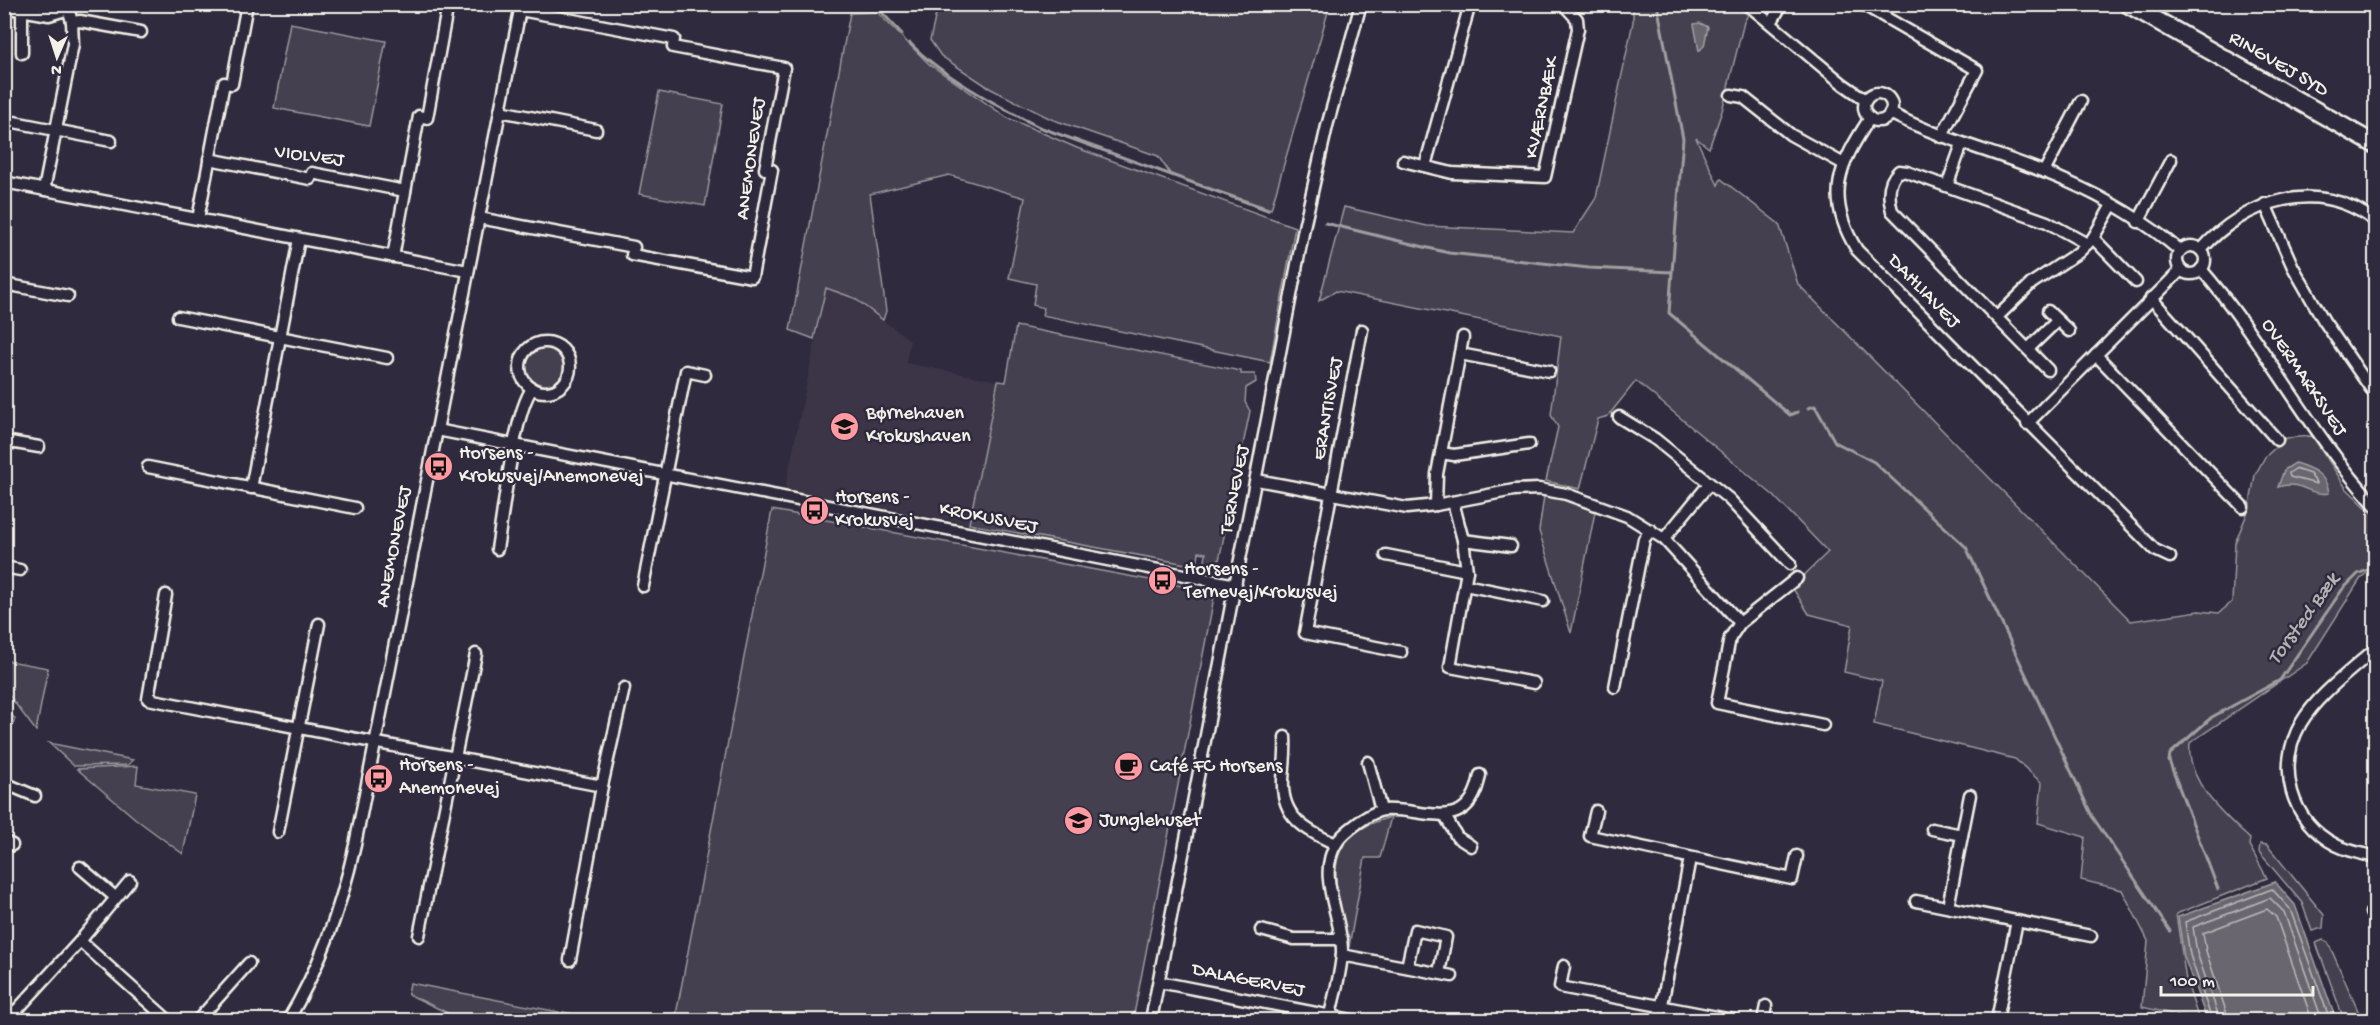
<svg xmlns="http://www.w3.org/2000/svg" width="2380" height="1025" viewBox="0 0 2380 1025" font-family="'Gochi Hand',sans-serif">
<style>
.built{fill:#3b3647}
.green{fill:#454050;stroke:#9c989c;stroke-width:1.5}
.water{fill:#6a6670;stroke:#a19ea0;stroke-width:1.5}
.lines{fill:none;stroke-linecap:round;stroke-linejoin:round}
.shore{stroke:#bdb9b8;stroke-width:1.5}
.stream{stroke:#a19ea0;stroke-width:3}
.minor-casing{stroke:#f4f1e8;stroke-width:15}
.trunk-casing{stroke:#f4f1e8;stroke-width:21}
.minor{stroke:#2f2a3d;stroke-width:10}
.trunk{stroke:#2f2a3d;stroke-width:16}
.labels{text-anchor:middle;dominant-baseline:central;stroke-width:5;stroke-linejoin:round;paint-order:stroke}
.street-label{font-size:20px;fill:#f4f1e8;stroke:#2f2a3d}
.poi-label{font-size:20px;fill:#f4f1e8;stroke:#2f2a3d;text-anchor:start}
.water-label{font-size:21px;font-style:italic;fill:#b6b2b2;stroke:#2f2a3d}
</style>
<rect width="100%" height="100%" fill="#2f2a3d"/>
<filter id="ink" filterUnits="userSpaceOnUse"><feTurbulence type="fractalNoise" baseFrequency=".0167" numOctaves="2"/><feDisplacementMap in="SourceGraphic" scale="12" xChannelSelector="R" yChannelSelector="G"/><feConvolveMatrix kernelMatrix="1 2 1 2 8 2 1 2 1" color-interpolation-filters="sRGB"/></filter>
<g filter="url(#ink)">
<path class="built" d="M826,288L849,296L910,340L906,363L998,381L969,524L785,489Z"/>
<g class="green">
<path d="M938,5H1330L1271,209L1171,175L1158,156L1051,119L991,89L941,56L930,40Z"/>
<path d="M1633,5H1735L1748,15L1744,22L1722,111L1709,148L1696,138L1718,185L1721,179L1779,224L1798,284L2131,621L2199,611L2219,613L2232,602L2235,543L2249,509L2255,475L2265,457L2286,438L2313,436L2346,488L2375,516V548L2373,549L2375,565L2361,578L2307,663L2190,743C2186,782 2224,815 2250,839L2249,845L2267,878L2176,914L2186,980L2199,1020L2142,1007L2148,941L2122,890L2081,880L2085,837L2038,823L2042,783L2015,759L1874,724L1882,681L1844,672L1852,625L1809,614L1792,587L1828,552L1774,496L1636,381L1608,416L1598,419L1580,489L1546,481L1558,427L1551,415L1561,336L1336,291L1319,301L1344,207L1427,226L1573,233L1596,198L1633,22Z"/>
<path d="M877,12L929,64L1008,118L1077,148L1295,227L1270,362L1042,315L1044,308L1033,305L1036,284L1009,278L1025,198L949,175L870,194L886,311L883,320L854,298L826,288L814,339L790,330L850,13Z"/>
<path d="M290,23L386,41L369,126L274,108Z"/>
<path d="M659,92L723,104L705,206L639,194Z"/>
<path d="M1016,326L1241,371V374H1255L1256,382L1246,388L1245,402L1250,411L1217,570L1204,569L1206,553L1199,552L1197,566L969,524L998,381L1006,382Z"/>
<circle cx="545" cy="367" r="21"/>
<path d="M1544,496L1560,497L1595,512L1571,633L1539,531Z"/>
<path d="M772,510L1215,592L1133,1020H675Z"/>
<path d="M4,660L48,668L36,731L5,690Z"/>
<path d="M4,704L15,719L9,732L5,730Z"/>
<path d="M49,743L133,760L128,765L74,766Z"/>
<path d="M138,766L136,784L195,795L183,854L137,820L77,769Z"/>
<path d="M1391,817L1380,858H1365L1349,947C1337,888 1313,837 1391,817Z"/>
<path d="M2260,844L2267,845L2324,915L2323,928L2312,931L2302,903L2259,852Z"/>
<path d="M2323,940L2328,942L2362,1020H2344L2316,943Z"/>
<path d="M410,983L559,1012L557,1020H462L408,994Z"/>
<path d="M563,1012L602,1020H562Z"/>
</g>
<g class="water">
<path d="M1700,23L1708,27L1704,46L1699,51L1694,24Z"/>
<path d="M2295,463C2311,468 2327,474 2329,493C2310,497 2300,479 2278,487L2284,470Z"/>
<path d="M2275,882L2295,905L2336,1020H2207L2184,957L2178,917Z"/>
</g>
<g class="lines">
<g class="shore">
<path d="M2295,469L2310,474L2317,484L2290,477L2289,473Z"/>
<path d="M2212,1020L2190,955L2185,922L2272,889L2290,909L2330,1020"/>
<path d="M2220,1020L2197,953L2193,927L2270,898L2284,912L2322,1020"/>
<path d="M2229,1020L2206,951L2203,933L2267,909L2276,917L2312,1020"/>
</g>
<g class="stream">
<path d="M874,4L902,34"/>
<path d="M1657,4L1683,139L1672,272"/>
<path d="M910,43C940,75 1000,107 1039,127L1268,210"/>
<path d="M1325,223L1449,253L1589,268L1672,272L1669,313L1790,415L1798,412"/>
<path d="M1808,408L1815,406L1835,442L1874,462L1966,547L2092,816L2170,931"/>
<path d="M2218,889L2169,761L2170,754L2212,717L2280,680L2342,590L2358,574L2376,566"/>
</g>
<defs>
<g id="minor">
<path d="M1747,4L1843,84L1866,100"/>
<path d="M1862,4L1977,70L1941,137"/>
<path d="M4,7L49,15L69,9"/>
<path d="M72,22L80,21L141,32"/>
<path d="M1771,23L1782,4"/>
<path d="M22,53V10"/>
<circle cx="1878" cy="107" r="14"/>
<path d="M1731,95L1743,97L1791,135L1842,163"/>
<path d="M500,111L596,130"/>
<path d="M1890,113C1946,142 2008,155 2066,181C2105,198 2148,223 2180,251"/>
<path d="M1870,118C1839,165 1824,197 1857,250L2155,550L2170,557"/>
<path d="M4,120L111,141"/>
<path d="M209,159L310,179L312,173L405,191"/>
<path d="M1403,161L1452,173L1545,177L1578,29L1577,19L1563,4"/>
<path d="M1425,166L1470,4"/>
<path d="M2044,172L2081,101"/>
<path d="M4,182L468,271"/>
<path d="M1947,186L1962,144"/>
<path d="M44,190L73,44L72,22L67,4"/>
<path d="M2265,204L2293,267L2324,321L2376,396"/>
<path d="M198,219L224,83L232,84L247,4"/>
<path d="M2138,222L2171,160"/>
<path d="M2093,238L2136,282"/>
<circle cx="2191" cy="260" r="14"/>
<path d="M2201,250C2245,200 2318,176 2376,222"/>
<path d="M393,257L419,116L427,118L448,4"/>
<path d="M2201,269C2266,344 2309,433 2376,506"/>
<path d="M4,284L68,296"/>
<path d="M2151,298L2277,440"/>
<path d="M2048,311L2069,331"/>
<path d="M178,317L387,358"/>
<path d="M1997,317L2032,283L2079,252L2093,238L2112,205"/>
<path d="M1362,330L1305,633L1401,652"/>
<circle cx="545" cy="367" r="25"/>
<path d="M2028,349L2057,321"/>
<path d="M1460,354L1549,371"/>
<path d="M2096,355L2243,507"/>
<path d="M2048,370L1892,211C1888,197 1887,182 1899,171L1907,172L2047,222L2087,244"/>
<path d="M1619,417L1655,439L1729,499L1790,564"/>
<path d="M2027,424L2181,270"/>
<path d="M437,430L1236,585"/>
<path d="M4,441L39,447"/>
<path d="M1441,453L1454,455L1529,444"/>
<path d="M148,467L355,508"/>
<path d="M1257,480L1407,508L1436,505L1514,490L1539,489L1566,494L1627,516L1664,539L1740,623"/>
<path d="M251,488L299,239"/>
<path d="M1453,502L1463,540L1467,571L1450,667L1534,683"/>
<path d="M1436,505L1437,474L1463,337"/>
<path d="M1664,539L1709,484"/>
<path d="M1463,540L1511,546"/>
<path d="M497,549C503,515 514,412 532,389"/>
<path d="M1386,555L1467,571"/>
<path d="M4,567L20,570"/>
<path d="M1797,578L1740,623L1730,638L1717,703L1823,725"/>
<path d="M1465,585L1543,601"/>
<path d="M643,586L686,371L705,375"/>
<path d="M166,595L148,699L602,786"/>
<path d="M2376,648C2351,671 2318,694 2301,723C2276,767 2290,821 2336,845C2348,851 2362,854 2376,857"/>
<path d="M1615,687L1644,539L1651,530"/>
<path d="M1285,737C1286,752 1284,765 1283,780C1281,817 1306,831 1336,844"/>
<path d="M1368,762L1381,810"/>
<path d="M4,783L35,796"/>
<path d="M1596,811L1590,836L1792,879L1797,856"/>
<path d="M1445,816L1457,837L1471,846"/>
<path d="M1932,829L1962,835"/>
<path d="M278,832L319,624"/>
<path d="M4,841L12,845"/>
<path d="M80,867L115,897"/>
<path d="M1916,901L2091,936"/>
<path d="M1948,907L1970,795"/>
<path d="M2371,913L2376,914"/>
<path d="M1261,930L1294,939H1342"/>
<path d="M419,936L476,654"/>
<path d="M80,941L168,1020"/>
<path d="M1342,955L1452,976"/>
<path d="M570,960L602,786L624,688"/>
<path d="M1564,966L1560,987L1733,1020"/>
<path d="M1407,967L1415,930L1446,937L1439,973"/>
<path d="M1159,982L1352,1020"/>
<path d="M17,1010L80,941L130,881"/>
<path d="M198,1020L249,963"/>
<path d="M288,1020C321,966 341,907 355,845L520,10L674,39L673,47L784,68L765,169L772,170L752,277L632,255L634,247L479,218"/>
<path d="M1151,1020L1305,223L1327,126L1361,4"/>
<path d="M1329,1020C1333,999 1341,975 1342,953C1343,918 1316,877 1336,844C1342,833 1371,811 1384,810C1424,807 1469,837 1480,775"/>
<path d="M1659,1020L1690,858"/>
<path d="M1763,1020L1766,1006"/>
<path d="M1997,1020L2017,921"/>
</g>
<path id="trunk" d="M2128,4L2376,145"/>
</defs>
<use href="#minor" class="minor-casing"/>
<use href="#trunk" class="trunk-casing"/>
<use href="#minor" class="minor"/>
<use href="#trunk" class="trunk"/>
</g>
</g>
<defs>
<symbol id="school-disc" viewBox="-11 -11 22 22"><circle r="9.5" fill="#ff9aa2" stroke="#2f2a3d"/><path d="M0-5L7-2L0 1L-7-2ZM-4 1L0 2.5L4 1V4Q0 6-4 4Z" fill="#111"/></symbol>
<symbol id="bus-disc" viewBox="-11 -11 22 22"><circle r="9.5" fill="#ff9aa2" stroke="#2f2a3d"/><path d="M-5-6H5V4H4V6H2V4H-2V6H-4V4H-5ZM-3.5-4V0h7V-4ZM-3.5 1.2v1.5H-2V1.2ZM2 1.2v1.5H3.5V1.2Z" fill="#111"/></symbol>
<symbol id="cafe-disc" viewBox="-11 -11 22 22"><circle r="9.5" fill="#ff9aa2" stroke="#2f2a3d"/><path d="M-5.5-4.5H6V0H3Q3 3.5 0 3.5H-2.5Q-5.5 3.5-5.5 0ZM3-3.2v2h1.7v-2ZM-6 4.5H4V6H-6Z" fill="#111"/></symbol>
</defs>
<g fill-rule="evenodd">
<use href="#school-disc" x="828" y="410" width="33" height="33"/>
<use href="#bus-disc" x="422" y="450" width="33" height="33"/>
<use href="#bus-disc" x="798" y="494" width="33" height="33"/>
<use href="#bus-disc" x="1146" y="564" width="33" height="33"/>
<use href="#cafe-disc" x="1112" y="750" width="33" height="33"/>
<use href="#bus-disc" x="362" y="762" width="33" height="33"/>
<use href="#school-disc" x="1062" y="804" width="33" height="33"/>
</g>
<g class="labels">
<g class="street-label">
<text transform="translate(2278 65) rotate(30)">RINGVEJ SYD</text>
<text transform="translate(1543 108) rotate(-78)">KVÆRNBÆK</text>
<text transform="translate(309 157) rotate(7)">VIOLVEJ</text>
<text transform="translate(752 159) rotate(-82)">ANEMONEVEJ</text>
<text transform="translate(1923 292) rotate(46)">DAHLIAVEJ</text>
<text transform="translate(2303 378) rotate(56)">OVERMARKSVEJ</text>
<text transform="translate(1329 409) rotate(-80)">ERANTISVEJ</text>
<text transform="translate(1236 490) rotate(-79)">TERNEVEJ</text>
<text transform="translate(988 519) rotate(11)">KROKUSVEJ</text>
<text transform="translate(395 547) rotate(-79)">ANEMONEVEJ</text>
<text transform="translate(1248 981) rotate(11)">DALAGERVEJ</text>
</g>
<g class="poi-label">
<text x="866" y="414">Børnehaven<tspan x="866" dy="23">Krokushaven</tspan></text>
<text x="459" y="454">Horsens -<tspan x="459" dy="23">Krokusvej/Anemonevej</tspan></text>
<text x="835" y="498">Horsens -<tspan x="835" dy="23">Krokusvej</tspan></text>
<text x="1184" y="570">Horsens -<tspan x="1184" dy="23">Ternevej/Krokusvej</tspan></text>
<text x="399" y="766">Horsens -<tspan x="399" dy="23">Anemonevej</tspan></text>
<text x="1150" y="767">Café FC Horsens</text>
<text x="1099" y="821">Junglehuset</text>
</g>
<g class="water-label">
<text transform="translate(2305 620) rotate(-54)">Torsted Bæk</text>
</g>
</g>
<rect width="2380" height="1025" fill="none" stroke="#2f2a3d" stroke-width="24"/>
<rect x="12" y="12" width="2356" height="1001" fill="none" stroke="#f4f1e8" stroke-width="2" filter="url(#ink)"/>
<g transform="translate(57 57) rotate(183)" stroke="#2f2a3d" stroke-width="4.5" paint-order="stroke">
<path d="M0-4.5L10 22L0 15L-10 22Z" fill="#f4f1e8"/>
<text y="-9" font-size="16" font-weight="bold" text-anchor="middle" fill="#f4f1e8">N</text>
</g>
<path d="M2161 986v9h152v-9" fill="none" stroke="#f4f1e8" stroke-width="3"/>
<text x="2170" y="986" font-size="18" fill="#f4f1e8" stroke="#2f2a3d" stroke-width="4.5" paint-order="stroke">100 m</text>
</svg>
